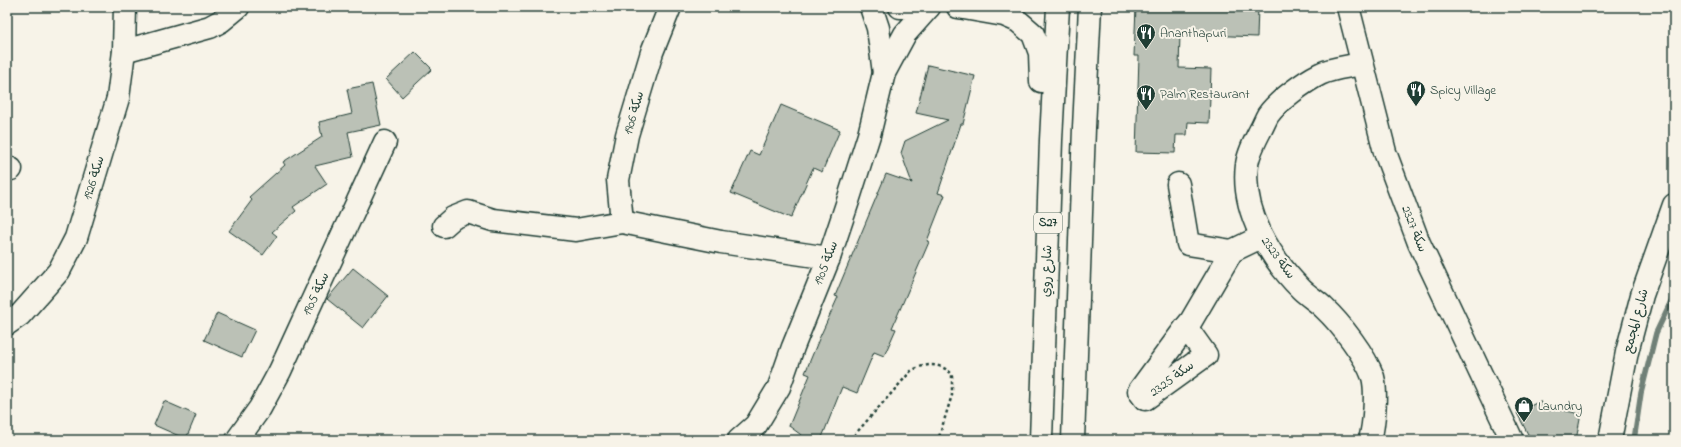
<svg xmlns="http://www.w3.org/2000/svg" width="1681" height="447" viewBox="0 0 1681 447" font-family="'Indie Flower','Playpen Sans Arabic',sans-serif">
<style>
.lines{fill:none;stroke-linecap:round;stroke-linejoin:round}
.stream{stroke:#6f8077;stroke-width:5.5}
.building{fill:#bbc1b6;stroke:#1f3d34}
.minor-casing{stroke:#1f3d34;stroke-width:25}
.major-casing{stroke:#1f3d34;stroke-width:25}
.path{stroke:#1f3d34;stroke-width:2.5;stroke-dasharray:3 3;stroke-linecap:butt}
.minor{stroke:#f7f3e8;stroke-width:22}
.major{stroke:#f7f3e8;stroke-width:22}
.labels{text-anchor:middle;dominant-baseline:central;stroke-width:4;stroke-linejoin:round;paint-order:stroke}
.shield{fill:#f7f3e8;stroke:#60746a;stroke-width:1}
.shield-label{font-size:12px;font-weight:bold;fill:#1f3d34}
.poi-label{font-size:13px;fill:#1f3d34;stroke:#f7f3e8;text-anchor:start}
.street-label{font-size:13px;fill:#1f3d34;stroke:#f7f3e8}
</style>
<rect width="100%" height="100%" fill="#f7f3e8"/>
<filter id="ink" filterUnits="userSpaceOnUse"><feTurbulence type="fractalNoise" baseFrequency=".025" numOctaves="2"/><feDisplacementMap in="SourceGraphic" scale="8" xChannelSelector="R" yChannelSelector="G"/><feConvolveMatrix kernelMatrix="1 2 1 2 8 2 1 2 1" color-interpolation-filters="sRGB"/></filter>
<g filter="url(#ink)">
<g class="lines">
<path class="stream" d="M1634,440L1641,393L1656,333L1674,295"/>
</g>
<g class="building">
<path d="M1136,7H1258L1257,37L1180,34L1179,68L1211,69L1210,97L1209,123L1188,122L1187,135H1176L1175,153L1136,152L1139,56H1134Z"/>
<path d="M415,52L432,69L402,97L386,79Z"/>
<path d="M928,65L975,76L963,124H961L938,193L945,195L927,241L929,242L892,328L896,329L884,356L874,352L857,393L842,387L821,440H808L789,426L810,375L805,373L819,339L838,297L835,296L886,174L912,183L901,153L905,141L948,120L916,113Z"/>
<path d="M372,84L381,125L348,132L353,157L315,166L327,184L293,207L296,211L272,232L277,236L263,255L229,231L252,200L249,197L285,165L283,162L322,137L319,122L352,114L347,89Z"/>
<path d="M781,105L840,130L822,172L813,168L791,218L731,193L750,151L759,155Z"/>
<path d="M353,268L388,296L363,328L327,299Z"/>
<path d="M217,313L255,330L242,357L204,340Z"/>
<path d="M164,401L196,415L186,439L154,425Z"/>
<path d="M1540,401L1542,406L1581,414L1576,440H1531L1517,413Z"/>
</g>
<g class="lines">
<defs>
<g id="minor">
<path d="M871,7L878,28L884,73"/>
<path d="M900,7H929"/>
<path d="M1348,7L1385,152L1419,243L1512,440"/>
<path d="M124,51L210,27L221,21L238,7"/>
<path d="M1361,64C1348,67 1332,68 1320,74C1304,82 1278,101 1268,115C1265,120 1263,126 1260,131C1255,141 1248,154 1247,165C1241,211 1270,258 1301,289C1308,296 1317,301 1324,308C1341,324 1365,355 1373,377C1377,392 1374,425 1370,440"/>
<path d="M7,167L11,169"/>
<path d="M1178,184L1188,244L1232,251"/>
<path d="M622,222L618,180L627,135L652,52L670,7"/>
<path d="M444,226L453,218L468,212L493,220L576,230L622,222L721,242L829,258"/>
<path d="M7,324L20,315L59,271L76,238L118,98L124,51L125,7"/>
<path d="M1186,327L1206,355L1145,399L1139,391L1186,327L1191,321L1232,251L1261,237"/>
<path d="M237,440L260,408L280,371L385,142"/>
<path d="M739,440L756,425L779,387L793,347L829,258L848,201L869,135L884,73L905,34L929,7"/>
<path d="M1610,440L1627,352L1642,295L1674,205"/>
</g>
<g id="major">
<path d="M958,7L1004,15L1018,21L1033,34L1040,53L1041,81"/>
<path d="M1041,440L1051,140L1058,7"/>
<path d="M1073,440L1084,128L1090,7"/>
</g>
</defs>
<use href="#minor" class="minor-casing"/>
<use href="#major" class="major-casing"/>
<path class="path" d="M850,440L911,371C925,363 940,362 952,374V395L939,437"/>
<use href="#minor" class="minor"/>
<use href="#major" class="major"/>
</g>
</g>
<defs>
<symbol id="restaurant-pin" viewBox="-11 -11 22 30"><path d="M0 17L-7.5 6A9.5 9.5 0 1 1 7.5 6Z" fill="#1f3d34" stroke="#f7f3e8"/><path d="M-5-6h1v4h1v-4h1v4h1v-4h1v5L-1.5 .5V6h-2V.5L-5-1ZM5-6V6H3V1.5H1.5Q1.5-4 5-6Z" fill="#fff"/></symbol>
<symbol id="shop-pin" viewBox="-11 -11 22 30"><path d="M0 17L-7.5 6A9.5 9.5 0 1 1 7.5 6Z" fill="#1f3d34" stroke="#f7f3e8"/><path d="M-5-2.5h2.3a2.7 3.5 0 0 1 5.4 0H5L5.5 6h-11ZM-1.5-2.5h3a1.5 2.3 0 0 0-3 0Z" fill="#fff"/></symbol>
</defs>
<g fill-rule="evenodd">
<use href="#restaurant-pin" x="1135" y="22" width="22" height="30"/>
<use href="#restaurant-pin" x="1405" y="79" width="22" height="30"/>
<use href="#restaurant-pin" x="1135" y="83" width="22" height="30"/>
<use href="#shop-pin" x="1513" y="395" width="22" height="30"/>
</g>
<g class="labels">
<rect class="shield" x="1034" y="213" width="28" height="20" rx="3"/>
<g class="shield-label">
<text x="1048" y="223">S27</text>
</g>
<g class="poi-label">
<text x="1160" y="33">Ananthapuri</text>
<text x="1430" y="90">Spicy Village</text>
<text x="1160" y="94">Palm Restaurant</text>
<text x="1538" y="406">Laundry</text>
</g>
<g class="street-label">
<text transform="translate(634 113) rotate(-74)">سكة 1906</text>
<text transform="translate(94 178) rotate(-73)">سكة 1926</text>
<text transform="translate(1414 229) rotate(68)">سكة 2327</text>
<text transform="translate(1278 258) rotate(54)">سكة 2323</text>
<text transform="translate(826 263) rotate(-69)">سكة 1905</text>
<text transform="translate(1047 271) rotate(-88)">شارع روي</text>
<text transform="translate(316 294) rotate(-65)">سكة 1905</text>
<text transform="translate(1636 321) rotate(-75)">شارع المجمع</text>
<text transform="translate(1172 379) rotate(-36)">سكة 2325</text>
</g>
</g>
<rect width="1681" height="447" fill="none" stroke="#f7f3e8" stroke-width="24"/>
<rect x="12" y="12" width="1657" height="423" fill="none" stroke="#1f3d34" stroke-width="1.5" filter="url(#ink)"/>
</svg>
